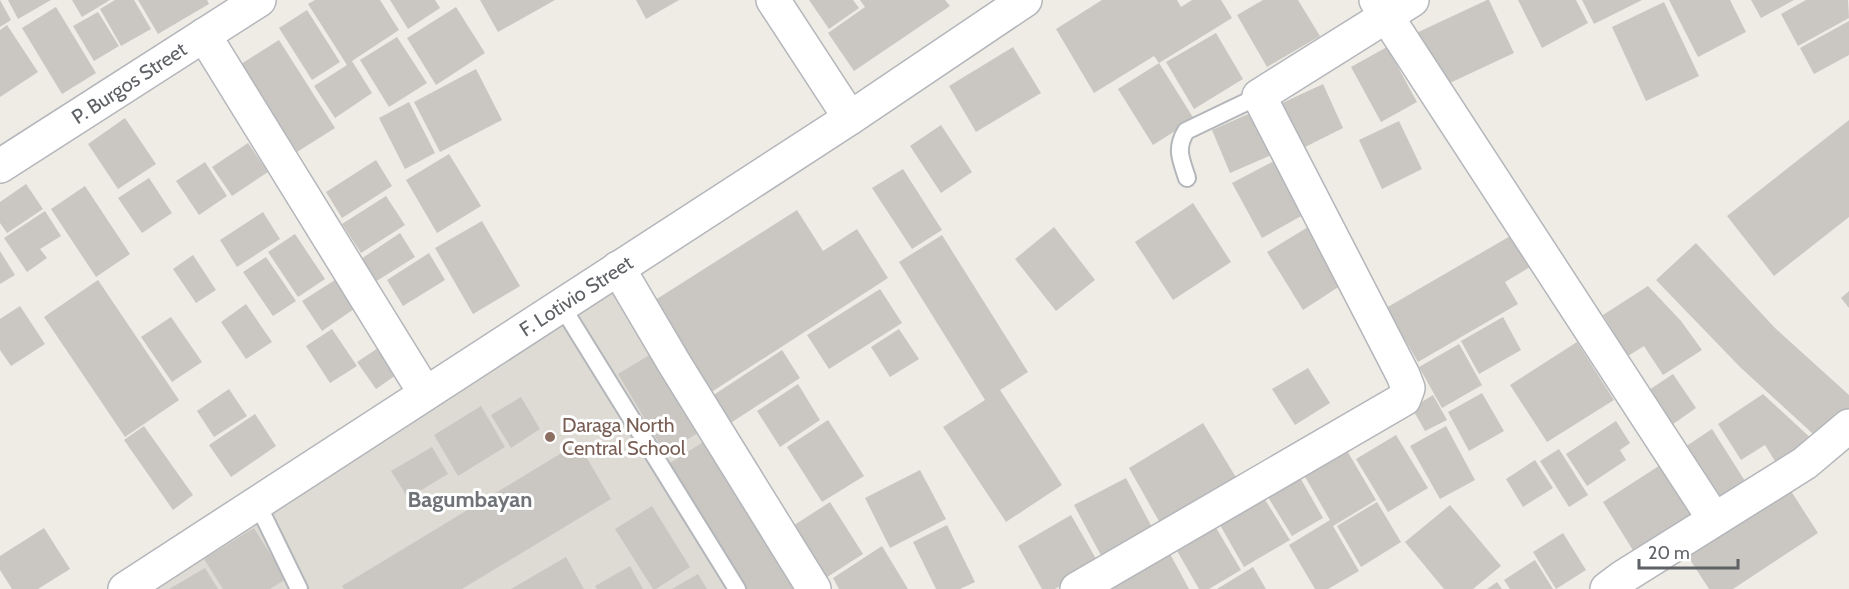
<svg xmlns="http://www.w3.org/2000/svg" width="1849" height="589" viewBox="0 0 1849 589" font-family="Cabin,sans-serif">
<style>
.education{fill:#dedbd4}
.building{fill:#cac7c3}
.lines{fill:none;stroke-linecap:round;stroke-linejoin:round}
.service-casing{stroke:#b3b6ba;stroke-width:20}
.minor-casing{stroke:#b3b6ba;stroke-width:36}
.tertiary-casing{stroke:#b3b6ba;stroke-width:36}
.service{stroke:#fff;stroke-width:16}
.minor{stroke:#fff;stroke-width:33}
.tertiary{stroke:#fff;stroke-width:33}
.education-dot{fill:#8d6e63;stroke:#fff;stroke-width:2}
.labels{text-anchor:middle;dominant-baseline:central;stroke-width:6;stroke-linejoin:round;paint-order:stroke}
.street-label{font-size:20px;fill:#5e6165;stroke:#fff}
.education-label{font-size:20px;fill:#785e54;stroke:#fff;text-anchor:start}
.quarter-label{font-size:22px;font-weight:bold;fill:#6f7377;stroke:#fff}
</style>
<rect width="100%" height="100%" fill="#efece6"/>
<path class="education" d="M624,286L809,589H146L145,588Z"/>
<g class="building">
<path d="M0,0L11,20L0,27Z"/>
<path d="M8,0H51L18,19Z"/>
<path d="M72,0H110L82,17Z"/>
<path d="M115,0H134L151,29L121,46L100,9Z"/>
<path d="M138,0H207L209,4L158,34Z"/>
<path d="M315,0H380L399,30L352,61L372,93L335,118L314,86L347,65L308,4Z"/>
<path d="M390,0H435L440,8L408,29Z"/>
<path d="M480,0H555L498,32Z"/>
<path d="M636,0H679L646,19Z"/>
<path d="M809,0H853L859,8L829,29Z"/>
<path d="M860,0H945L950,6L854,71L828,33L865,7Z"/>
<path d="M1102,0H1177L1181,7L1192,0H1221L1232,18L1159,63L1154,56L1094,93L1056,29Z"/>
<path d="M1263,0H1298L1320,36L1267,67L1237,15Z"/>
<path d="M1487,0H1489L1514,53L1437,89L1412,35Z"/>
<path d="M1518,0H1576L1588,23L1542,48Z"/>
<path d="M1582,0H1642L1594,24Z"/>
<path d="M1669,0H1730L1746,32L1698,57Z"/>
<path d="M1751,0H1794L1761,18Z"/>
<path d="M1806,0H1848L1849,18L1798,46L1781,14Z"/>
<path d="M1664,2L1699,76L1646,101L1612,27Z"/>
<path d="M56,7L96,73L62,94L22,28Z"/>
<path d="M456,7L485,53L436,85L407,38Z"/>
<path d="M307,10L340,62L312,80L279,28Z"/>
<path d="M98,12L119,46L94,61L73,26Z"/>
<path d="M1849,21V55L1814,74L1800,48Z"/>
<path d="M7,25L38,72L0,97V30Z"/>
<path d="M1216,33L1243,79L1194,109L1166,62Z"/>
<path d="M397,37L427,83L389,107L360,60Z"/>
<path d="M279,40L335,128L297,152L241,64Z"/>
<path d="M1013,47L1041,93L976,132L949,86Z"/>
<path d="M1387,47L1417,102L1381,122L1351,67Z"/>
<path d="M1159,63L1194,119L1153,145L1118,89Z"/>
<path d="M476,69L502,120L440,152L414,102Z"/>
<path d="M1323,84L1343,128L1299,150L1278,105Z"/>
<path d="M409,102L435,153L405,169L379,118Z"/>
<path d="M1255,111L1274,154L1230,173L1212,130Z"/>
<path d="M125,118L156,164L118,189L88,144Z"/>
<path d="M1849,120V217L1774,276L1727,216Z"/>
<path d="M1399,121L1422,169L1382,189L1359,140Z"/>
<path d="M941,125L972,172L941,193L910,146Z"/>
<path d="M248,143L268,172L232,196L212,167Z"/>
<path d="M449,154L481,206L437,233L406,180Z"/>
<path d="M376,160L392,186L342,218L326,192Z"/>
<path d="M1274,161L1303,215L1262,238L1232,183Z"/>
<path d="M205,162L227,196L199,215L176,181Z"/>
<path d="M903,169L942,230L912,249L872,188Z"/>
<path d="M149,178L172,213L142,233L118,198Z"/>
<path d="M26,184L43,209L7,233L0,223V202Z"/>
<path d="M85,186L130,254L96,277L51,209Z"/>
<path d="M386,196L405,225L361,253L342,224Z"/>
<path d="M1193,203L1231,262L1173,300L1135,242Z"/>
<path d="M797,210L823,251L857,229L888,278L710,393L652,302Z"/>
<path d="M45,211L61,236L40,249L47,258L27,272L4,238Z"/>
<path d="M263,212L280,239L237,267L220,240Z"/>
<path d="M482,221L520,286L473,314L435,248Z"/>
<path d="M1054,227L1095,280L1056,311L1015,259Z"/>
<path d="M1308,227L1343,284L1303,310L1267,252Z"/>
<path d="M400,233L415,257L375,282L361,259Z"/>
<path d="M295,234L325,279L298,297L268,252Z"/>
<path d="M942,235L1028,372L1000,390L1062,485L1006,522L943,427L985,400L899,262Z"/>
<path d="M1512,235L1530,267L1505,282L1518,304L1418,362L1386,308Z"/>
<path d="M1696,243L1775,328L1849,395V418L1825,445L1740,367L1656,280Z"/>
<path d="M0,251L15,275L0,284Z"/>
<path d="M429,253L445,280L403,306L387,280Z"/>
<path d="M193,255L216,290L196,303L173,269Z"/>
<path d="M266,257L296,301L273,316L243,272Z"/>
<path d="M98,280L179,400L125,437L44,317Z"/>
<path d="M335,280L354,309L322,331L302,301Z"/>
<path d="M1648,286L1681,321L1702,350L1663,375L1644,346L1628,356L1603,315Z"/>
<path d="M880,289L902,323L829,369L807,335Z"/>
<path d="M1849,291V308L1841,298Z"/>
<path d="M246,304L272,342L246,359L221,322Z"/>
<path d="M20,306L45,344L11,366L0,350V319Z"/>
<path d="M171,317L202,362L172,382L141,337Z"/>
<path d="M1503,317L1521,350L1479,374L1461,341Z"/>
<path d="M332,329L357,366L330,383L306,346Z"/>
<path d="M899,329L919,359L890,377L871,347Z"/>
<path d="M1577,342L1614,400L1547,442L1510,385Z"/>
<path d="M1459,344L1482,385L1442,408L1419,367Z"/>
<path d="M381,346L399,373L376,389L357,362Z"/>
<path d="M782,350L800,378L726,426L709,398Z"/>
<path d="M656,351L703,430L665,453L618,374Z"/>
<path d="M1308,368L1330,403L1295,425L1272,389Z"/>
<path d="M1673,374L1696,408L1666,429L1643,394Z"/>
<path d="M798,384L820,420L780,447L757,411Z"/>
<path d="M229,389L247,416L214,437L197,411Z"/>
<path d="M1482,393L1504,431L1469,451L1448,412Z"/>
<path d="M1763,394L1815,442L1778,466L1765,445L1741,460L1718,424Z"/>
<path d="M1433,395L1447,420L1425,431L1412,408Z"/>
<path d="M521,397L540,429L511,448L491,415Z"/>
<path d="M481,406L505,447L458,476L434,435Z"/>
<path d="M255,414L276,446L231,477L209,445Z"/>
<path d="M828,420L864,476L822,502L787,447Z"/>
<path d="M1616,421L1630,443L1620,450L1626,460L1587,486L1566,454Z"/>
<path d="M1203,423L1240,484L1164,530L1129,468Z"/>
<path d="M144,426L193,495L173,510L124,440Z"/>
<path d="M1446,426L1475,480L1440,499L1410,446Z"/>
<path d="M1712,429L1745,481L1716,501L1682,449Z"/>
<path d="M1396,435L1428,488L1388,512L1356,459Z"/>
<path d="M711,437L806,589H744L667,465Z"/>
<path d="M578,443L611,499L462,589H344L342,586Z"/>
<path d="M432,447L448,474L408,498L391,471Z"/>
<path d="M1346,449L1376,500L1333,526L1359,571L1328,589H1315L1289,545L1330,520L1304,475Z"/>
<path d="M1559,449L1588,495L1569,507L1540,461Z"/>
<path d="M1535,460L1553,488L1523,507L1506,479Z"/>
<path d="M1665,462L1697,513L1634,552L1603,502Z"/>
<path d="M920,470L946,519L890,548L865,498Z"/>
<path d="M1298,474L1323,518L1292,536L1266,494Z"/>
<path d="M1126,478L1155,533L1104,561L1074,505Z"/>
<path d="M1789,488L1818,533L1733,589H1709L1687,555Z"/>
<path d="M1264,498L1290,540L1244,567L1220,525Z"/>
<path d="M830,502L863,554L818,583L785,531Z"/>
<path d="M1377,502L1401,542L1361,567L1337,526Z"/>
<path d="M1450,505L1501,566L1473,589H1444L1405,542Z"/>
<path d="M652,506L690,567L656,589H653L615,529Z"/>
<path d="M1071,515L1099,564L1055,589H1042L1018,546Z"/>
<path d="M947,525L975,582L960,589H936L913,542Z"/>
<path d="M1215,526L1241,570L1209,589H1199L1176,549Z"/>
<path d="M44,528L70,569L38,589H12L0,570V556Z"/>
<path d="M254,528L286,579L270,589H223L204,559Z"/>
<path d="M1563,533L1586,570L1556,589L1533,552Z"/>
<path d="M882,546L908,589H839L833,578Z"/>
<path d="M1169,552L1189,589H1107Z"/>
<path d="M566,557L584,589H511Z"/>
<path d="M1535,560L1553,589H1510L1504,580Z"/>
<path d="M630,566L643,589H597L595,586Z"/>
<path d="M1253,567L1266,589H1217Z"/>
<path d="M205,568L218,589H169Z"/>
<path d="M698,574L707,589H672Z"/>
<path d="M1497,582L1502,589H1487Z"/>
</g>
<g class="lines">
<defs>
<g id="service">
<path d="M1187,178C1181,159 1175,149 1186,131L1259,96"/>
<path d="M561,305L737,589"/>
<path d="M257,503L299,589"/>
</g>
<g id="minor">
<path d="M773,0L850,118"/>
<path d="M1376,0L1714,519"/>
<path d="M204,35L425,393"/>
<path d="M0,166L259,0"/>
<path d="M618,268L674,363L814,589"/>
<path d="M1077,589L1404,399L1408,388L1403,375L1259,96L1412,0"/>
<path d="M1607,589L1623,577L1805,463L1849,426"/>
</g>
<path id="tertiary" d="M125,589L850,118L1025,0"/>
</defs>
<use href="#service" class="service-casing"/>
<use href="#minor" class="minor-casing"/>
<use href="#tertiary" class="tertiary-casing"/>
<use href="#service" class="service"/>
<use href="#minor" class="minor"/>
<use href="#tertiary" class="tertiary"/>
</g>
<circle class="education-dot" cx="550" cy="437" r="6"/>
<g class="labels">
<g class="street-label">
<text transform="translate(129 83) rotate(-33)">P. Burgos Street</text>
<text transform="translate(576 296) rotate(-33)">F. Lotivio Street</text>
</g>
<g class="education-label">
<text x="562" y="425">Daraga North<tspan x="562" dy="23">Central School</tspan></text>
</g>
<g class="quarter-label">
<text x="470" y="499">Bagumbayan</text>
</g>
</g>
<path d="M1639 559v9h99v-9" fill="none" stroke="#5e6165" stroke-width="3"/>
<text x="1648" y="559" font-size="18" fill="#5e6165" stroke="#ffffff" stroke-width="4.5" paint-order="stroke">20 m</text>
</svg>
